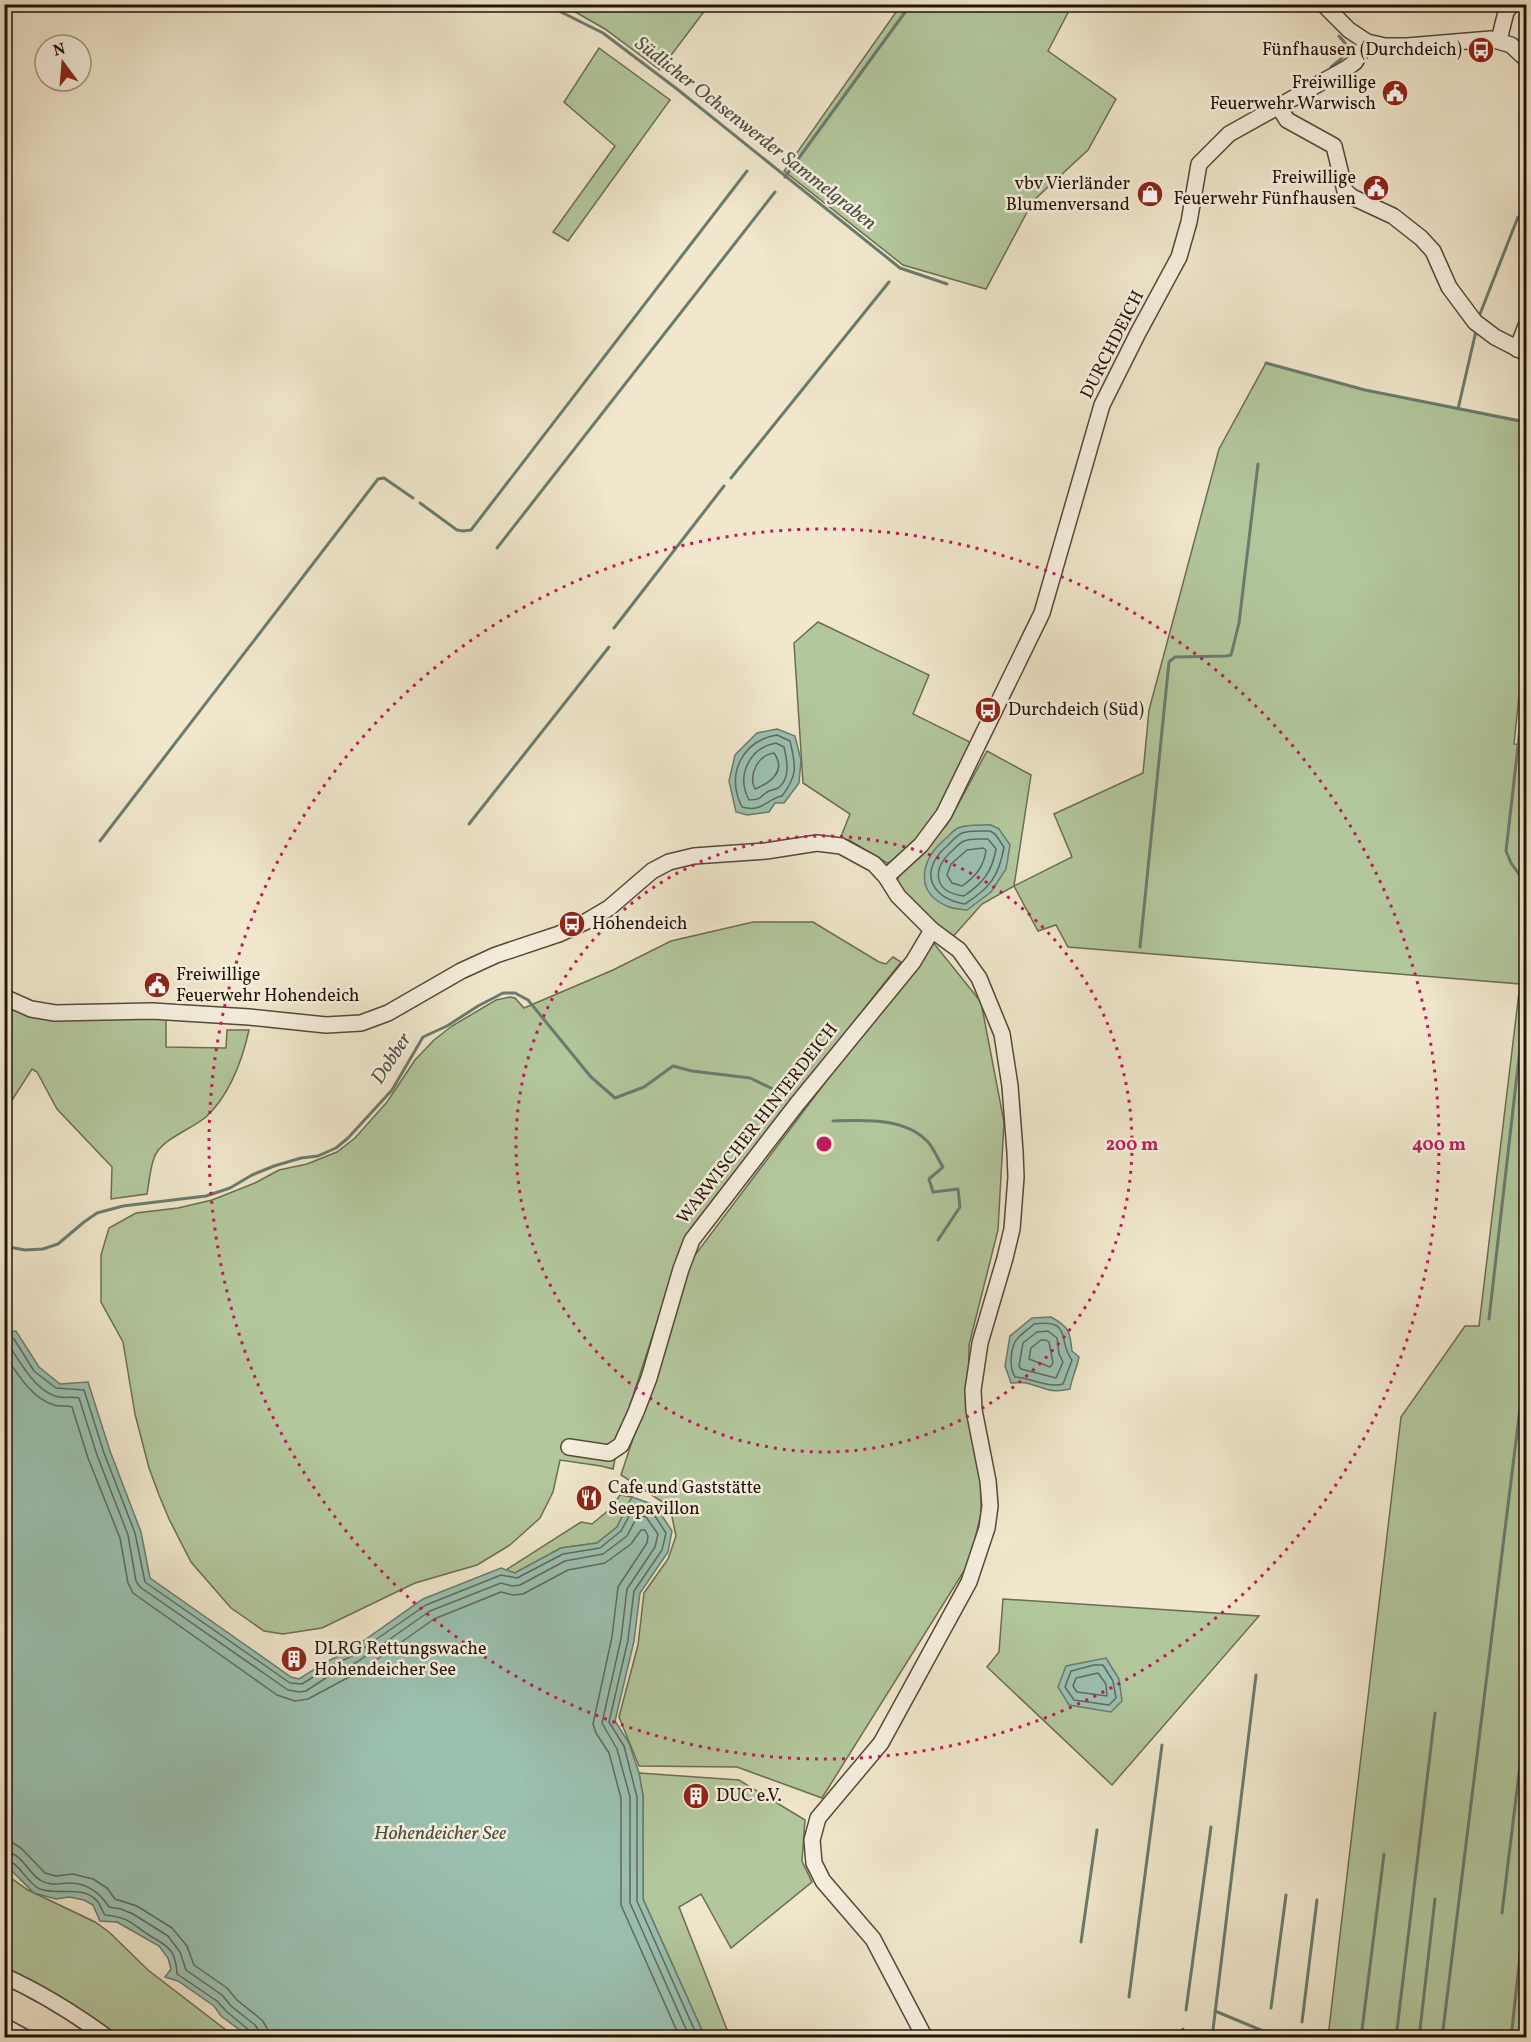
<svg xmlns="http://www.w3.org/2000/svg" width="1531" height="2042" viewBox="0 0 1531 2042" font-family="Vollkorn,serif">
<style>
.green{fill:#b3c79d;stroke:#6b6d53;stroke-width:1.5;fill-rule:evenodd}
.water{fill:#9bc1b1;stroke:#6b7b6e;stroke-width:1.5}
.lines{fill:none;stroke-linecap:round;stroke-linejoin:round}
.shore{stroke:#5f6a5d;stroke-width:1.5}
.stream{stroke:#6b7b6e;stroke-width:3}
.minor-casing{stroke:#56483a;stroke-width:18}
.minor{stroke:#f5efde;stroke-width:15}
.ring{fill:none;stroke:#c2185b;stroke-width:3;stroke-dasharray:3 6}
.labels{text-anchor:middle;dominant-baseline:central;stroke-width:5;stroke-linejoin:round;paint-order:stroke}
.poi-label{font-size:18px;fill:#231309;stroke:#f5efde;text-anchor:start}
.street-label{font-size:18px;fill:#231309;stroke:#f5efde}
.water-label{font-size:20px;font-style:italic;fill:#4d5044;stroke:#f5efde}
.centre{fill:#c2185b;stroke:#f5efde;stroke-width:3}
.ring-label{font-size:18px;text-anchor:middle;font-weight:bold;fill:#c2185b;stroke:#f5efde;stroke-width:5;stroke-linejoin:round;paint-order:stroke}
</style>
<rect width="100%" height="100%" fill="#f0e7cc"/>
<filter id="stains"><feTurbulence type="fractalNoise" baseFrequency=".00333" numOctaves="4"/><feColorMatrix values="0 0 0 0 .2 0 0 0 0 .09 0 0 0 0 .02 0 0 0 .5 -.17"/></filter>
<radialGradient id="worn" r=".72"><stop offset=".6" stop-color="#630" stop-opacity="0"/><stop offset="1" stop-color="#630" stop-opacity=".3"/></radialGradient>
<g class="green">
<path d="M563,5H709L660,70L605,29Z"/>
<path d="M901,5H1072L1048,51L1116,99L1088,150L1033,201L986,289L903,265L784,171Z"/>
<path d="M599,48L670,100L568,241L553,232L615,146L564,102Z"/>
<path d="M1266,363L1365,390L1526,423V630L1514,744L1526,746V2037H1328L1401,1417L1465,1326H1479L1520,984L1068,947L1056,925L1038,931L1014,886L982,904L950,940L900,892L897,882L899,875L932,843L948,823L987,751L1031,775L1014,886L1072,857L1054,814L1143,773L1149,710L1219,449ZM990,825L999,829L950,907L937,900L925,884L959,828Z"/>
<path d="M818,622L929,675L913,714L974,744C957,775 922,853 887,863L849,840L840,839L850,814L803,783L794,643Z"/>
<path d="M753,922H813L879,962L886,964L893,957L901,962L690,1229L670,1282L619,1439L613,1469L601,1466L560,1460L553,1492L540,1518L510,1545L477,1565L415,1583L322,1628L283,1634L264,1631L231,1608L191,1562L169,1519L159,1495L149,1468L135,1414L123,1342L101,1302V1255L109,1228L136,1213L178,1208L212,1200L255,1183L279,1170L307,1164L337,1152L355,1138L387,1102L415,1060L434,1040L452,1026L496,1000L510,997L515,998L524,1008L613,970L671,941Z"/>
<path d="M932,941L981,1002L1004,1122L998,1230L969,1345L968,1420L981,1478V1514L969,1563L822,1798L737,1767L639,1766L619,1717L638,1645L644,1593L668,1559L676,1536L670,1507L621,1475L692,1259Z"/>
<path d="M5,1004L166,1015V1047L226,1048L227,1030H249C242,1061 230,1094 207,1116C193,1129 160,1139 154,1158C150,1169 149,1183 147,1194L111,1199L112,1167L57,1109L37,1072L32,1069L5,1111Z"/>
<path d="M620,1495L632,1497L617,1527L597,1543L561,1548L515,1573L506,1570L581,1522L592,1524L610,1509Z"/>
<path d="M1003,1599L1259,1616L1112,1785L987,1667L999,1652Z"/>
<path d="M639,1773L739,1780L805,1820L802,1861L812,1882L731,1948L701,1894L679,1907L730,2037H705L643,1899V1796Z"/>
<path d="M5,1874L28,1890L95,1922L109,1932L148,1970L235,2037H118L92,2019L5,1970Z"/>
</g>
<g class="water">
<path d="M777,729L795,736L801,760L799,783L784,803H775L769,812L747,815L736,812L729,781L735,755L757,733Z"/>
<path d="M991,825L999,829L1010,845L1006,869L991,892L967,910C961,909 954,909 949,907C914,893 920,861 944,840C948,837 953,830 958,828C966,824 981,825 991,825Z"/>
<path d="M1051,1317C1069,1327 1070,1331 1072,1351L1079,1357C1077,1368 1072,1377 1070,1389C1048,1394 1045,1387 1026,1383C1021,1382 1016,1383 1011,1383L1005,1366L1010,1336L1032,1318Z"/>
<path d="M5,1330L9,1332L16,1331L39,1367L60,1384L88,1382L110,1451L141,1532L150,1578L291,1677L299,1679L326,1662L349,1651L423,1599L501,1568L515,1573L561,1548L597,1543L617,1527L632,1497L655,1505L672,1531L668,1552L640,1593L634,1641L615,1721L629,1743L639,1773L643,1796V1899L705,2037H249L221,2016L214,2006L178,1981L165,1977L171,1969L168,1958L159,1946L117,1922L100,1921L93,1905L84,1900L69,1897L56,1899L34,1893L4,1863Z"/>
<path d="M1106,1658L1119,1679L1122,1701L1111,1712L1069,1705L1058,1687L1066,1666Z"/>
</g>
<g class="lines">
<g class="shore">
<path d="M777,735L790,741C796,766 798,775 782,796C766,799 762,813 742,807C726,775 741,741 777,735Z"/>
<path d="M776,743L784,747C787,760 791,779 778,788C776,789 772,790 769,791C759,796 763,800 749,800C736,776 749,748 776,743Z"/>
<path d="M774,753C787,771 770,783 755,789C748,775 758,755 774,753Z"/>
<path d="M990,831L995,834L1004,847C999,876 990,888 965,904C929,898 919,870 947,846C951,842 957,835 962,833C969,830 982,831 990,831Z"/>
<path d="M988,839L996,849C992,872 983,883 964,896C932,892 932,868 953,850C956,847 961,842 964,841C970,838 981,839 988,839Z"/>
<path d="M983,848L986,850C984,867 975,877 962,886L952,883L947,875L951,864L967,850Z"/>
<path d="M1034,1324C1074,1319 1057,1342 1072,1360L1063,1384C1048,1388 1031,1378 1015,1377C1009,1368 1010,1346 1018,1338C1022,1333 1029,1329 1034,1324Z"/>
<path d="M1048,1331L1057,1338L1059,1354L1063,1362L1056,1378L1021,1369L1019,1366L1023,1343L1037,1332Z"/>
<path d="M4,1337L14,1339L34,1371L56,1388L84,1390L104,1453L135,1533L145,1582L290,1683L302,1684L329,1667L352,1656L426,1605L501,1575L517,1578L563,1554L600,1548L621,1531L635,1505L651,1510L666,1533L662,1550L634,1591L628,1640L609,1722L624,1746L637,1797V1901L698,2038"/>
<path d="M1041,1340H1046L1049,1342L1053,1363L1050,1367L1029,1359L1031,1348Z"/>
<path d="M4,1345L10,1347C21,1364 35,1389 55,1396C63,1399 72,1396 79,1398L97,1455L128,1535L136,1581L140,1587L288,1690L299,1692L306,1691L332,1674L357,1662L430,1611L501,1583L512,1586L520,1585L565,1561L603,1554L627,1536L638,1515L646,1517L658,1534L655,1547L627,1589L621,1639L602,1723L617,1749L630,1797V1903L690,2038"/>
<path d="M4,1354C16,1372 32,1399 54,1405C60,1407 67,1405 72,1407L88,1458L120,1538L128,1583L133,1593L277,1695L295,1701L308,1699L362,1670L434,1619L501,1592L513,1595L523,1594L568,1570L605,1563L631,1544L641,1530H645L648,1536L647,1543L618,1587L612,1637L593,1724L596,1733L609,1753L621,1798V1905L680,2038"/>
<path d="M1094,1665H1103L1113,1681L1116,1698L1109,1705L1074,1700L1065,1687L1071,1671Z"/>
<path d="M1098,1673L1106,1684L1107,1696L1077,1692L1073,1686L1076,1678Z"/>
<path d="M4,1842L13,1843L21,1848L45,1873L56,1876L73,1874L93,1879L107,1888L115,1899L137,1906L172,1928L187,1946L194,1965L227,1988L237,2000L262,2020L267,2028L269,2038"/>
<path d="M4,1852C22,1852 27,1872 40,1880C49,1886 57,1884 67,1883C87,1882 100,1893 109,1907L121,1909L133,1914L168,1936L180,1952L186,1970L222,1995L231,2006L255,2025L259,2031L260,2038"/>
<path d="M4,1859C19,1861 26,1883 40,1889C58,1896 84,1884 98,1902C101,1906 102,1911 105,1915C132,1918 131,1924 152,1937C170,1947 176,1952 177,1974L217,2001L226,2011L250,2031L252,2038"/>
</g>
<g class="stream">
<path d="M545,4L603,33L677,89L900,268L947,284"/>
<path d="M1331,67L1341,59L1346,52L1345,43L1339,36"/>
<path d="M1295,105L1292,108V114L1295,117"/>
<path d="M785,177L911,4"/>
<path d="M1480,314L1518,217"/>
<path d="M1266,363L1365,390L1526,422"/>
<path d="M1458,409L1476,331"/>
<path d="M731,478L889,282"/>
<path d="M420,503L457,530L463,531L471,530L747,171"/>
<path d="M497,548L775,192"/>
<path d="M614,628L724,486"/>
<path d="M1526,676L1506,851L1511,863L1526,884"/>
<path d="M469,824L609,647"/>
<path d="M100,841L378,479L384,478L413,498"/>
<path d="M1140,947L1169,662L1175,657L1226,656L1231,655L1239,623L1258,464"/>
<path d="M833,1121C864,1120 905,1117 928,1142C934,1149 938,1159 943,1167L929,1179L933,1192L958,1189L960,1207L938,1240"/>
<path d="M4,1246L25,1250L43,1249L58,1244L84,1222L97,1213L123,1206L206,1196L230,1188L252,1175L274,1166L301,1158L318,1156L336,1148L348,1138L392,1090L423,1037L447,1026L478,1006L503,993H515L528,1000L591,1077L615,1098L644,1087L673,1066L692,1071L750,1078L777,1091"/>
<path d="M1489,1319L1526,996"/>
<path d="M1502,1913L1524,1732"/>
<path d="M1081,1942L1097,1830"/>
<path d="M1129,1997L1162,1745"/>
<path d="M1271,2008L1286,1895"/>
<path d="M1186,2010L1211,1827"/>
<path d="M1215,2011L1275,2036"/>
<path d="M1302,2022L1317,1900"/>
<path d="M1182,2038L1183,2029"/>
<path d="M1212,2038L1256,1675"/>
<path d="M1361,2038L1384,1854"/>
<path d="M1396,2038L1435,1713"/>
<path d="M1419,2038L1435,1899"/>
<path d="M1442,2038L1526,1360"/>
<path d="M1511,2038L1526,1902"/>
</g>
<defs>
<g id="minor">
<path d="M1323,4L1349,30L1367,42L1385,46H1407L1491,39L1511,45L1526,59"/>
<path d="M1499,40L1506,12L1512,4"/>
<path d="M1278,106L1287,120L1334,146L1345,191L1352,197L1393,216L1421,238L1433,251L1449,287L1475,322L1495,337L1526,353"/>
<path d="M1517,349L1526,326"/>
<path d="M886,877L921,845L944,814L1042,613L1102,405L1138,333L1179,257L1189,222L1199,164L1229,134L1347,68L1355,62L1367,42"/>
<path d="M4,997L31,1009L55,1013L152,1011L249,1017L326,1025L361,1023L388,1013L461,971L496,955L559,934L587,921L609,908L652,871L669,862L694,856L766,851L817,843L841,846L874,864L886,877L898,896L932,930L959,950L979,978L1002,1034L1010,1086L1015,1152L1016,1177L1012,1229L1005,1258L980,1343L973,1390L974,1410L988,1481L990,1506L987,1528L969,1582L881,1743L818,1818L812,1840L814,1863L823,1881L873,1939L925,2038"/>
<path d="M569,1447L609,1453L621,1445L636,1412L649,1378L681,1269L692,1240L797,1104L913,962L932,930"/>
<path d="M4,1976C42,1993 75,2014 108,2038"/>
<path d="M4,2026L26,2038"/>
</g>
</defs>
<use href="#minor" class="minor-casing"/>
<use href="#minor" class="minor"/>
</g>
<g class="ring">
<circle cx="824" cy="1144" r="308"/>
<circle cx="824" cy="1144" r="615"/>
</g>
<defs>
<symbol id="bus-disc" viewBox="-11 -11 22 22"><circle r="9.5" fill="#8f2418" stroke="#f5efde"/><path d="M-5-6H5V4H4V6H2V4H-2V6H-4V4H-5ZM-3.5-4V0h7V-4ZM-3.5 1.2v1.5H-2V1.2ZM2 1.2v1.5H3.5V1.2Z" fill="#fff"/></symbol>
<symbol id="civic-disc" viewBox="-11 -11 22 22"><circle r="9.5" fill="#8f2418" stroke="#f5efde"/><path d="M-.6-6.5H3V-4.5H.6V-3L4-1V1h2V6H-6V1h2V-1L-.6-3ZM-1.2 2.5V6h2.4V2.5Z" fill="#fff"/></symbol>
<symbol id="shop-disc" viewBox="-11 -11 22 22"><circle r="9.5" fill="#8f2418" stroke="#f5efde"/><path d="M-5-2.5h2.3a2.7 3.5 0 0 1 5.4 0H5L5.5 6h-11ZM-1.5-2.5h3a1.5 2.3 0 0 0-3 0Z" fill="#fff"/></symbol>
<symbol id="restaurant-disc" viewBox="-11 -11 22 22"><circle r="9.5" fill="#8f2418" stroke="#f5efde"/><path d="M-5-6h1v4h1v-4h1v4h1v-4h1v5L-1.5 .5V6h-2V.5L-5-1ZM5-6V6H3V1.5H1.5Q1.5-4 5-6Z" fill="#fff"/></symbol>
<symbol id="building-disc" viewBox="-11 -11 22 22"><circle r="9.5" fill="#8f2418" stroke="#f5efde"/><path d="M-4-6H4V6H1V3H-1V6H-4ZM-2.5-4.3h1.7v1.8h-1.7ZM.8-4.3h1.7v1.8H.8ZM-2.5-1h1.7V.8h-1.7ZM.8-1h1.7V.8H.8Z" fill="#fff"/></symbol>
</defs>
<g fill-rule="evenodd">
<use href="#bus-disc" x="1466" y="35" width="30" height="30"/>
<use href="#civic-disc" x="1380" y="78" width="30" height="30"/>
<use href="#civic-disc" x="1361" y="173" width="30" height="30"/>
<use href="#shop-disc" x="1135" y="179" width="30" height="30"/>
<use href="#bus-disc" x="973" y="695" width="30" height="30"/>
<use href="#bus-disc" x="557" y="909" width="30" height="30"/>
<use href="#civic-disc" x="142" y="970" width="30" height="30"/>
<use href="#restaurant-disc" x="574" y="1483" width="30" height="30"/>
<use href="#building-disc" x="279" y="1644" width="30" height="30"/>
<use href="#building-disc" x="681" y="1781" width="30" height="30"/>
</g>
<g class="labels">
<g class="poi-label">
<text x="1462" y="50" text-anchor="end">Fünfhausen (Durchdeich)</text>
<text x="1376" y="83" text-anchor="end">Freiwillige<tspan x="1376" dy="21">Feuerwehr Warwisch</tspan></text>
<text x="1356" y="178" text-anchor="end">Freiwillige<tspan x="1356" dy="21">Feuerwehr Fünfhausen</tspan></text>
<text x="1130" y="184" text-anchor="end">vbv Vierländer<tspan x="1130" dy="21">Blumenversand</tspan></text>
<text x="1008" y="710">Durchdeich (Süd)</text>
<text x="592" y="924">Hohendeich</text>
<text x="176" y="975">Freiwillige<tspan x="176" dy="21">Feuerwehr Hohendeich</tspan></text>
<text x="608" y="1488">Cafe und Gaststätte<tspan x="608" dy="21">Seepavillon</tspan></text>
<text x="314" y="1649">DLRG Rettungswache<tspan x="314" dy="21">Hohendeicher See</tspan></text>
<text x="716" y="1796">DUC e.V.</text>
</g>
<g class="street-label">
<text transform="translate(1113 345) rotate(-63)">DURCHDEICH</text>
<text transform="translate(758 1124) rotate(-52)">WARWISCHER HINTERDEICH</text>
</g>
<g class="water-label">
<text transform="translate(755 134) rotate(38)">Südlicher Ochsenwerder Sammelgraben</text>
<text transform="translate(392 1059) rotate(-57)">Dobber</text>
<text x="440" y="1834">Hohendeicher See</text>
</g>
</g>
<circle cx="824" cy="1144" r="9" class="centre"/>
<g class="ring-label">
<text x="1132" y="1150">200 m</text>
<text x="1439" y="1150">400 m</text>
</g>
<rect width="1531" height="2042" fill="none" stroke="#f0e7cc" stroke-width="24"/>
<rect x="6" y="6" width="1519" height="2030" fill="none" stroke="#231309" stroke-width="3"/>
<rect x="12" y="12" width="1507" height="2018" fill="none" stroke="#231309" stroke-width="1.5"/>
<g transform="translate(63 63) rotate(344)"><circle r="28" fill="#f5efde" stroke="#a19789" stroke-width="1.5"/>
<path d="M0-4.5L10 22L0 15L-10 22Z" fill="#8f2418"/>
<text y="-9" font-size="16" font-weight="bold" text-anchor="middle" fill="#231309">N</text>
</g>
<rect width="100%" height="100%" filter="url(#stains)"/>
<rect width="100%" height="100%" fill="url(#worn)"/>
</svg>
